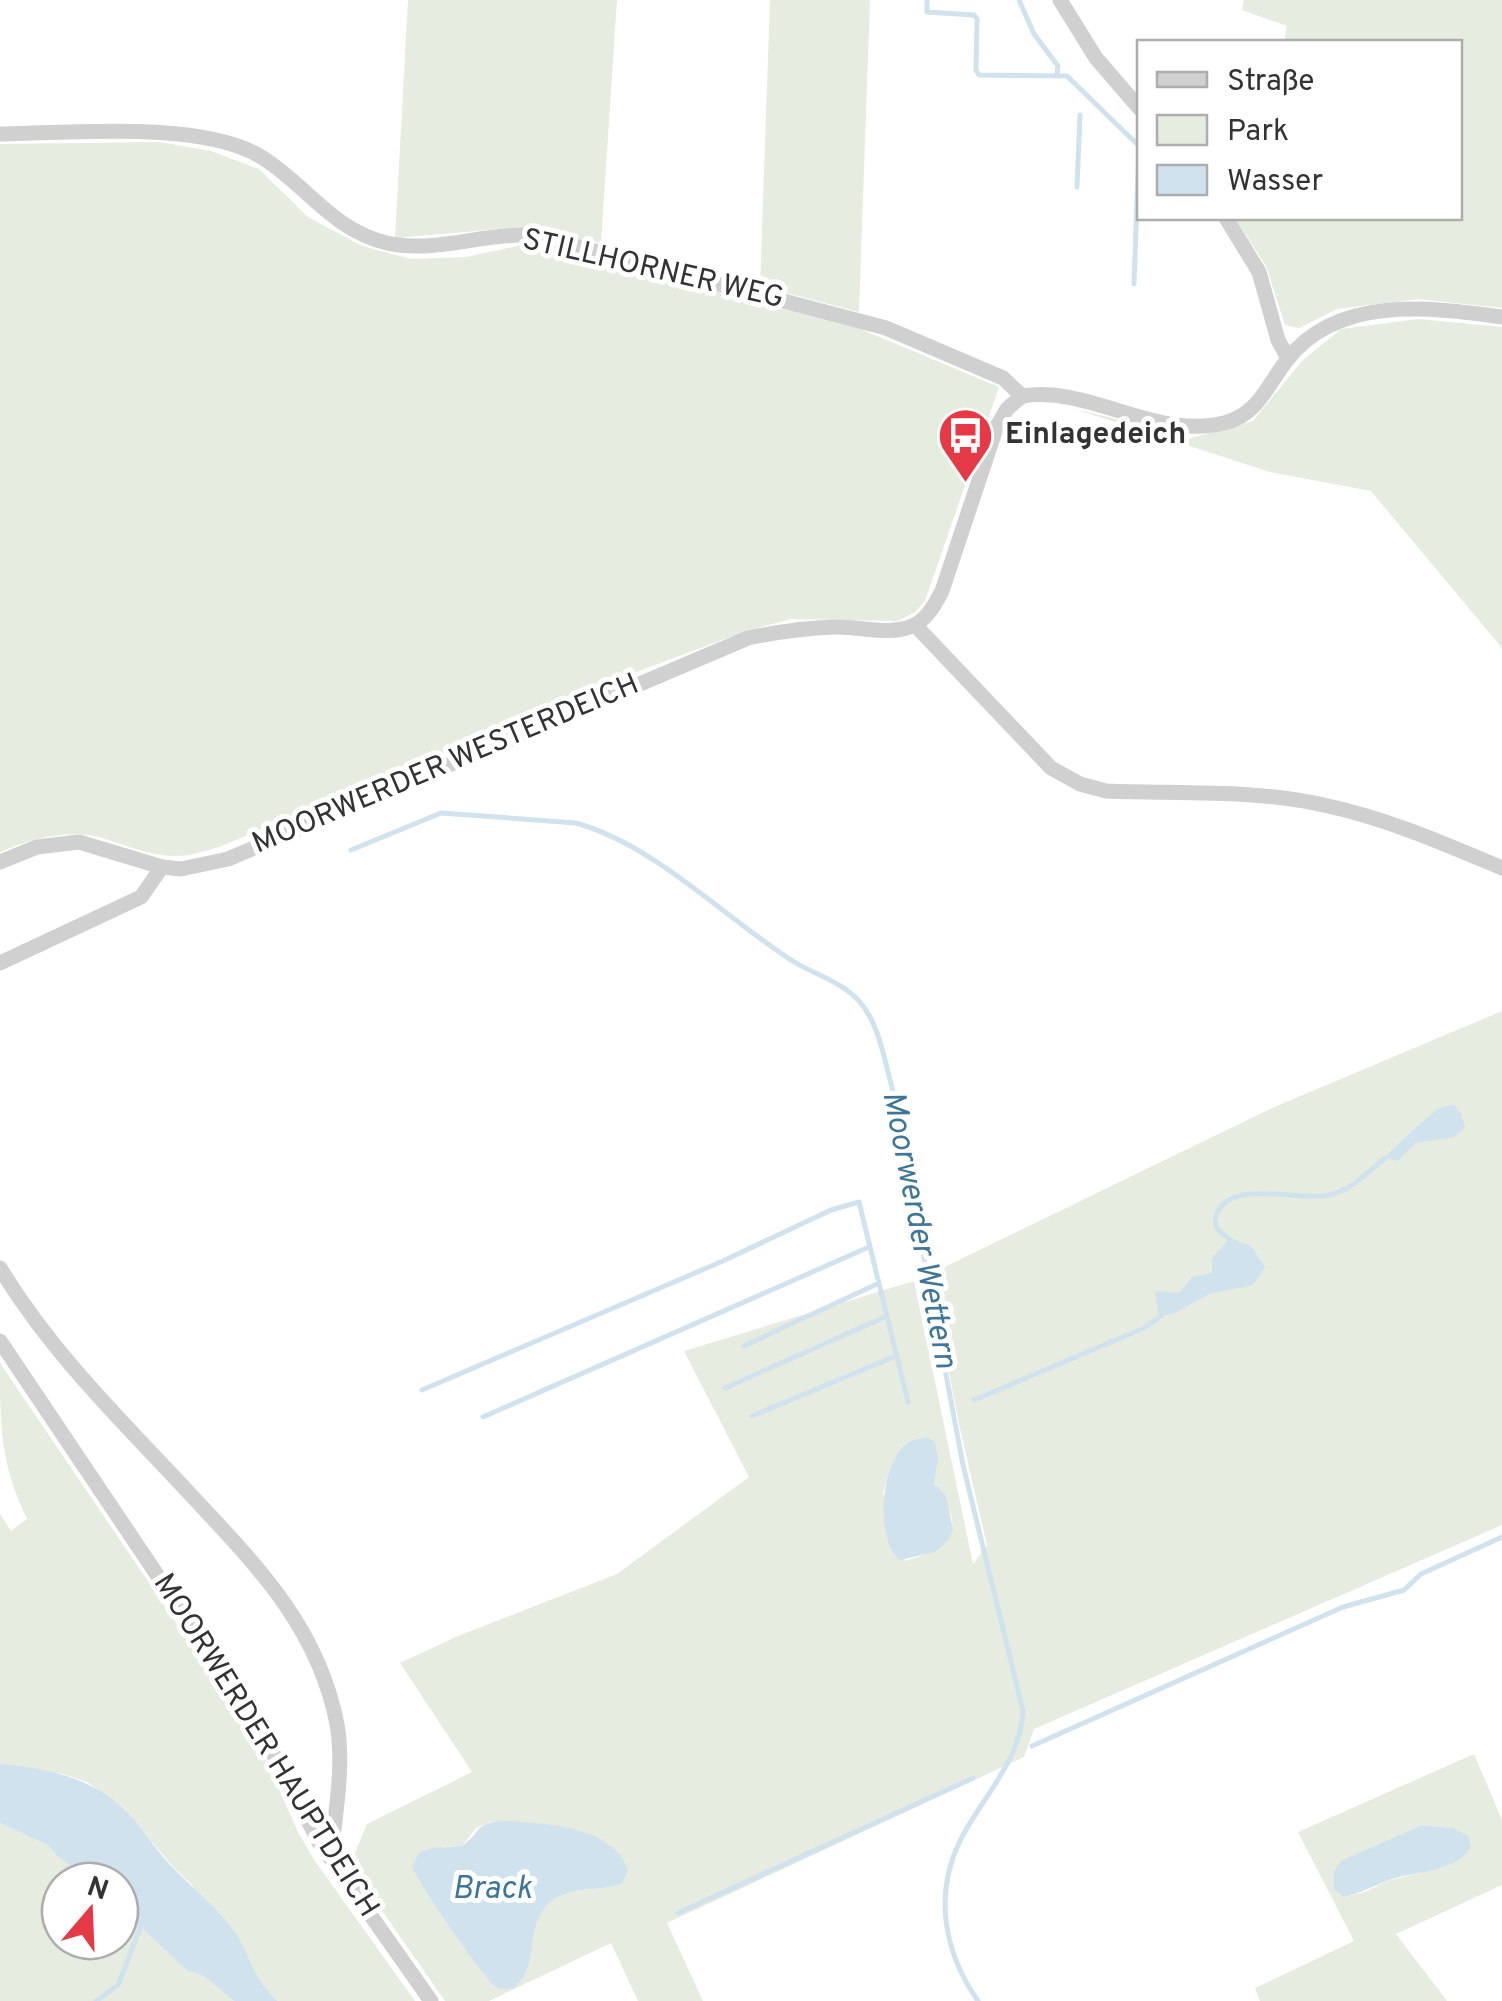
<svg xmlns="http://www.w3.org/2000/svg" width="1502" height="2001" viewBox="0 0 1502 2001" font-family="Overpass,sans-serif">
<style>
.green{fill:#e6ecdf;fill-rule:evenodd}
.water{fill:#cfe2ee}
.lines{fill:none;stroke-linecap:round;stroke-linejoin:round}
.stream{stroke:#cfe2ee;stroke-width:5}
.street{stroke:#d0d0d0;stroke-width:15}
.labels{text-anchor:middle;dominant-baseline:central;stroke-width:10;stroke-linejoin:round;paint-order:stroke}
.street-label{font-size:30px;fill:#333;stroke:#fff}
.poi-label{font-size:30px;font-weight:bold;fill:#333;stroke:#fff;text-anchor:start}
.water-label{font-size:32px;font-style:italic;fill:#3f7597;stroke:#fff}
</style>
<rect width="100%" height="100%" fill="#fff"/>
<g class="green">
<path d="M408,0H617L601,243L511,228L395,238Z"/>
<path d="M770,0H870L859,312L760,286Z"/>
<path d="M1244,0H1502V308L1418,299L1337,309L1299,328L1285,325L1266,266L1235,218H1460V42H1284L1287,26L1242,10Z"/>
<path d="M159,142L211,151L259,169L308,217L362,246L411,259L466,257L522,245L579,253L858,328L999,387L925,601L915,612L898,621L791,619L746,631L615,680L219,847C204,851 187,857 173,856C149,855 128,846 106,839C69,828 34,838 0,852V144Z"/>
<path d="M1418,319L1502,327V648L1371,491L1270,472L1072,408L1191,438L1253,421L1302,361L1341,329Z"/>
<path d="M1502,1011V1525L1034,1729L1024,1757L667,1923L703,2001H638L611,1943L489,2001H445L350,1865L367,1824L472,1772L400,1663L458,1636L617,1574L749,1477L684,1351L914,1281L973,1564L987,1545L959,1424L930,1274L1272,1108ZM927,1437L938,1459L934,1483C966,1527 956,1546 905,1561L883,1493C891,1468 900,1443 927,1437ZM490,1822L551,1825L610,1844L621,1884C595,1893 560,1884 542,1911C529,1932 535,1987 504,1989L442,1847L462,1846L476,1828Z"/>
<path d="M0,1363L242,1720L263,1753L298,1832L315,1861L415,2001H278L259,1983L248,1957L191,1884L173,1867L124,1808L87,1782L63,1774L0,1764V1514L11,1531L27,1519C0,1462 0,1426 0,1363Z"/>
<path d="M1474,1754L1502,1820V1885L1396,1934L1447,2001H1260L1255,1988L1354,1941L1298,1832ZM1422,1825L1453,1828L1445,1867L1387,1881L1365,1892L1344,1897L1342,1861Z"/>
<path d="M0,1823L48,1845L57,1856L92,1881H60V1941H120V1907L186,1970L205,1976L234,2001H0Z"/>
</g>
<g class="water">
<path d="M1454,1105L1462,1115L1465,1127L1454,1137L1415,1143L1398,1161L1385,1158C1387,1154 1431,1113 1437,1110C1442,1106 1447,1106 1454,1105Z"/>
<path d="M1230,1238L1251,1246L1265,1267L1253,1285L1209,1294L1175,1313L1159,1317L1155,1291L1179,1293L1192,1277L1212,1273V1258Z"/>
<path d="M927,1437L935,1442L938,1459L934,1484L945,1494L948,1504L953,1530L948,1540L935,1552L900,1560C874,1540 880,1457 911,1441C916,1439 922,1438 927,1437Z"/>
<path d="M0,1764C44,1768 87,1776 121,1806C139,1822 153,1846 170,1865C193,1889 220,1909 238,1937C254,1964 252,1978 278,2001H234L204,1976L186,1970L120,1907V1881H92L57,1856L48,1845L0,1823Z"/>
<path d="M507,1821C546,1824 617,1826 628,1872L621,1884C601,1891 579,1887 560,1896C520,1914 544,1968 512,1989C507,1989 500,1990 496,1987C484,1979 418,1882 412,1867L419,1853L432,1848L462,1846C484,1830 473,1822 507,1821Z"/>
<path d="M1422,1825L1453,1828L1468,1836L1471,1847C1454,1873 1416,1871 1389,1880C1373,1886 1361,1893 1344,1897L1334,1889V1871L1341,1861Z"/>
</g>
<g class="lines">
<g class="stream">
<path d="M927,0V12L974,15L977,19L976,70L979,75L1067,76L1140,147"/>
<path d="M1019,0L1034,34L1058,66L1057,74"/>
<path d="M1077,187L1080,115"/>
<path d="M1134,284L1139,147"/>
<path d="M351,850L441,813L576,823C654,845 721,914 788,958C811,974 840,980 859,1001C879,1023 884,1059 892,1087L963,1465L1023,1711C1020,1763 981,1798 960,1841C933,1896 945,1954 978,2001"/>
<path d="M1232,1241C1222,1233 1209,1227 1219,1210C1236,1179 1304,1203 1333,1194C1354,1188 1369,1171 1385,1158"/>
<path d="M744,1346L877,1284"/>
<path d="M725,1388L887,1316"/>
<path d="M422,1390L723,1261L831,1210L859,1202L908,1402"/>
<path d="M974,1400L1144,1328L1162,1315"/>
<path d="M752,1416L896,1356"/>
<path d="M483,1417L869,1247"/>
<path d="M1032,1746L1343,1607L1404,1590L1421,1574L1502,1537"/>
<path d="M678,1913L973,1778"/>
<path d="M96,2001L118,1985L141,1926"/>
</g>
<g class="street">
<path d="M1060,0L1096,58L1140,109"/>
<path d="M0,134C69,133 205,120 263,158C307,186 334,231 387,243C433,253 477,235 523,235C536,235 549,239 561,242L886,328L1003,378L1022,396"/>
<path d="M1226,218L1259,272L1278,340L1288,358"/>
<path d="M1022,396C1090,385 1154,440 1224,423C1258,415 1268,384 1287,360C1337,295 1430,307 1502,317"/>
<path d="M915,625L1051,768L1080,784L1106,791C1179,794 1257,789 1328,806C1388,819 1445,844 1502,868"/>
<path d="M0,862L37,847L79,842L162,867L181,869L228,859L748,638C777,632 805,628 834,627C859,626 889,636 912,626C927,620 935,604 942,591L997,426L1007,409L1022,396"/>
<path d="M0,963L141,897L162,867"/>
<path d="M0,1268C52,1354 123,1422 191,1495C256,1565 318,1626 337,1724C343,1759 338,1795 334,1830L319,1842"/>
<path d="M0,1341L260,1728L319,1842L431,2001"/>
</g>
</g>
<defs>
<symbol id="bus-pin" viewBox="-11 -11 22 30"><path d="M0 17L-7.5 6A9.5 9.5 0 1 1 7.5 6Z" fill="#e63946" stroke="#fff"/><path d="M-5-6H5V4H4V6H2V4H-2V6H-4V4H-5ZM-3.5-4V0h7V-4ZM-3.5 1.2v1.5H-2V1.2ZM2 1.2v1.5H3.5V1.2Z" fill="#fff"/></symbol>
</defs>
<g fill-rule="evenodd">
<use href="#bus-pin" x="934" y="404" width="63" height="86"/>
</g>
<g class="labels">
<g class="street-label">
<text transform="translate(653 270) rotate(13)">STILLHORNER WEG</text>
<text transform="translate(446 765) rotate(-23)">MOORWERDER WESTERDEICH</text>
<text transform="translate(265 1746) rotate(58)">MOORWERDER HAUPTDEICH</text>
</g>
<g class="poi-label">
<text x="1005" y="435">Einlagedeich</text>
</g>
<g class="water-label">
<text transform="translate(918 1230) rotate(79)">Moorwerder Wettern</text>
<text x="492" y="1890">Brack</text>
</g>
</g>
<rect x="1137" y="40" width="325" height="180" fill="#ffffff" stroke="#adadad" stroke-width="2.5"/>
<rect x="1157" y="72" width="50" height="15" fill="#d0d0d0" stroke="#adadad" stroke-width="2.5"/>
<text x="1227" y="90" font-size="30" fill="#333333">Straße</text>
<rect x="1157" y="115" width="50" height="30" fill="#e6ecdf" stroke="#adadad" stroke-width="2.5"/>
<text x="1227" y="140" font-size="30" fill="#333333">Park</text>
<rect x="1157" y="165" width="50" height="30" fill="#cfe2ee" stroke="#adadad" stroke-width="2.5"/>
<text x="1227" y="190" font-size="30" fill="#333333">Wasser</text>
<g transform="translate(90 1911) rotate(19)"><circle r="48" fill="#ffffff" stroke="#adadad" stroke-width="2.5"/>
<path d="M0-8L18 38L0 25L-18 38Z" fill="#e63946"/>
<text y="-15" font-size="28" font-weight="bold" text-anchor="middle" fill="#333333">N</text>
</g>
</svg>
